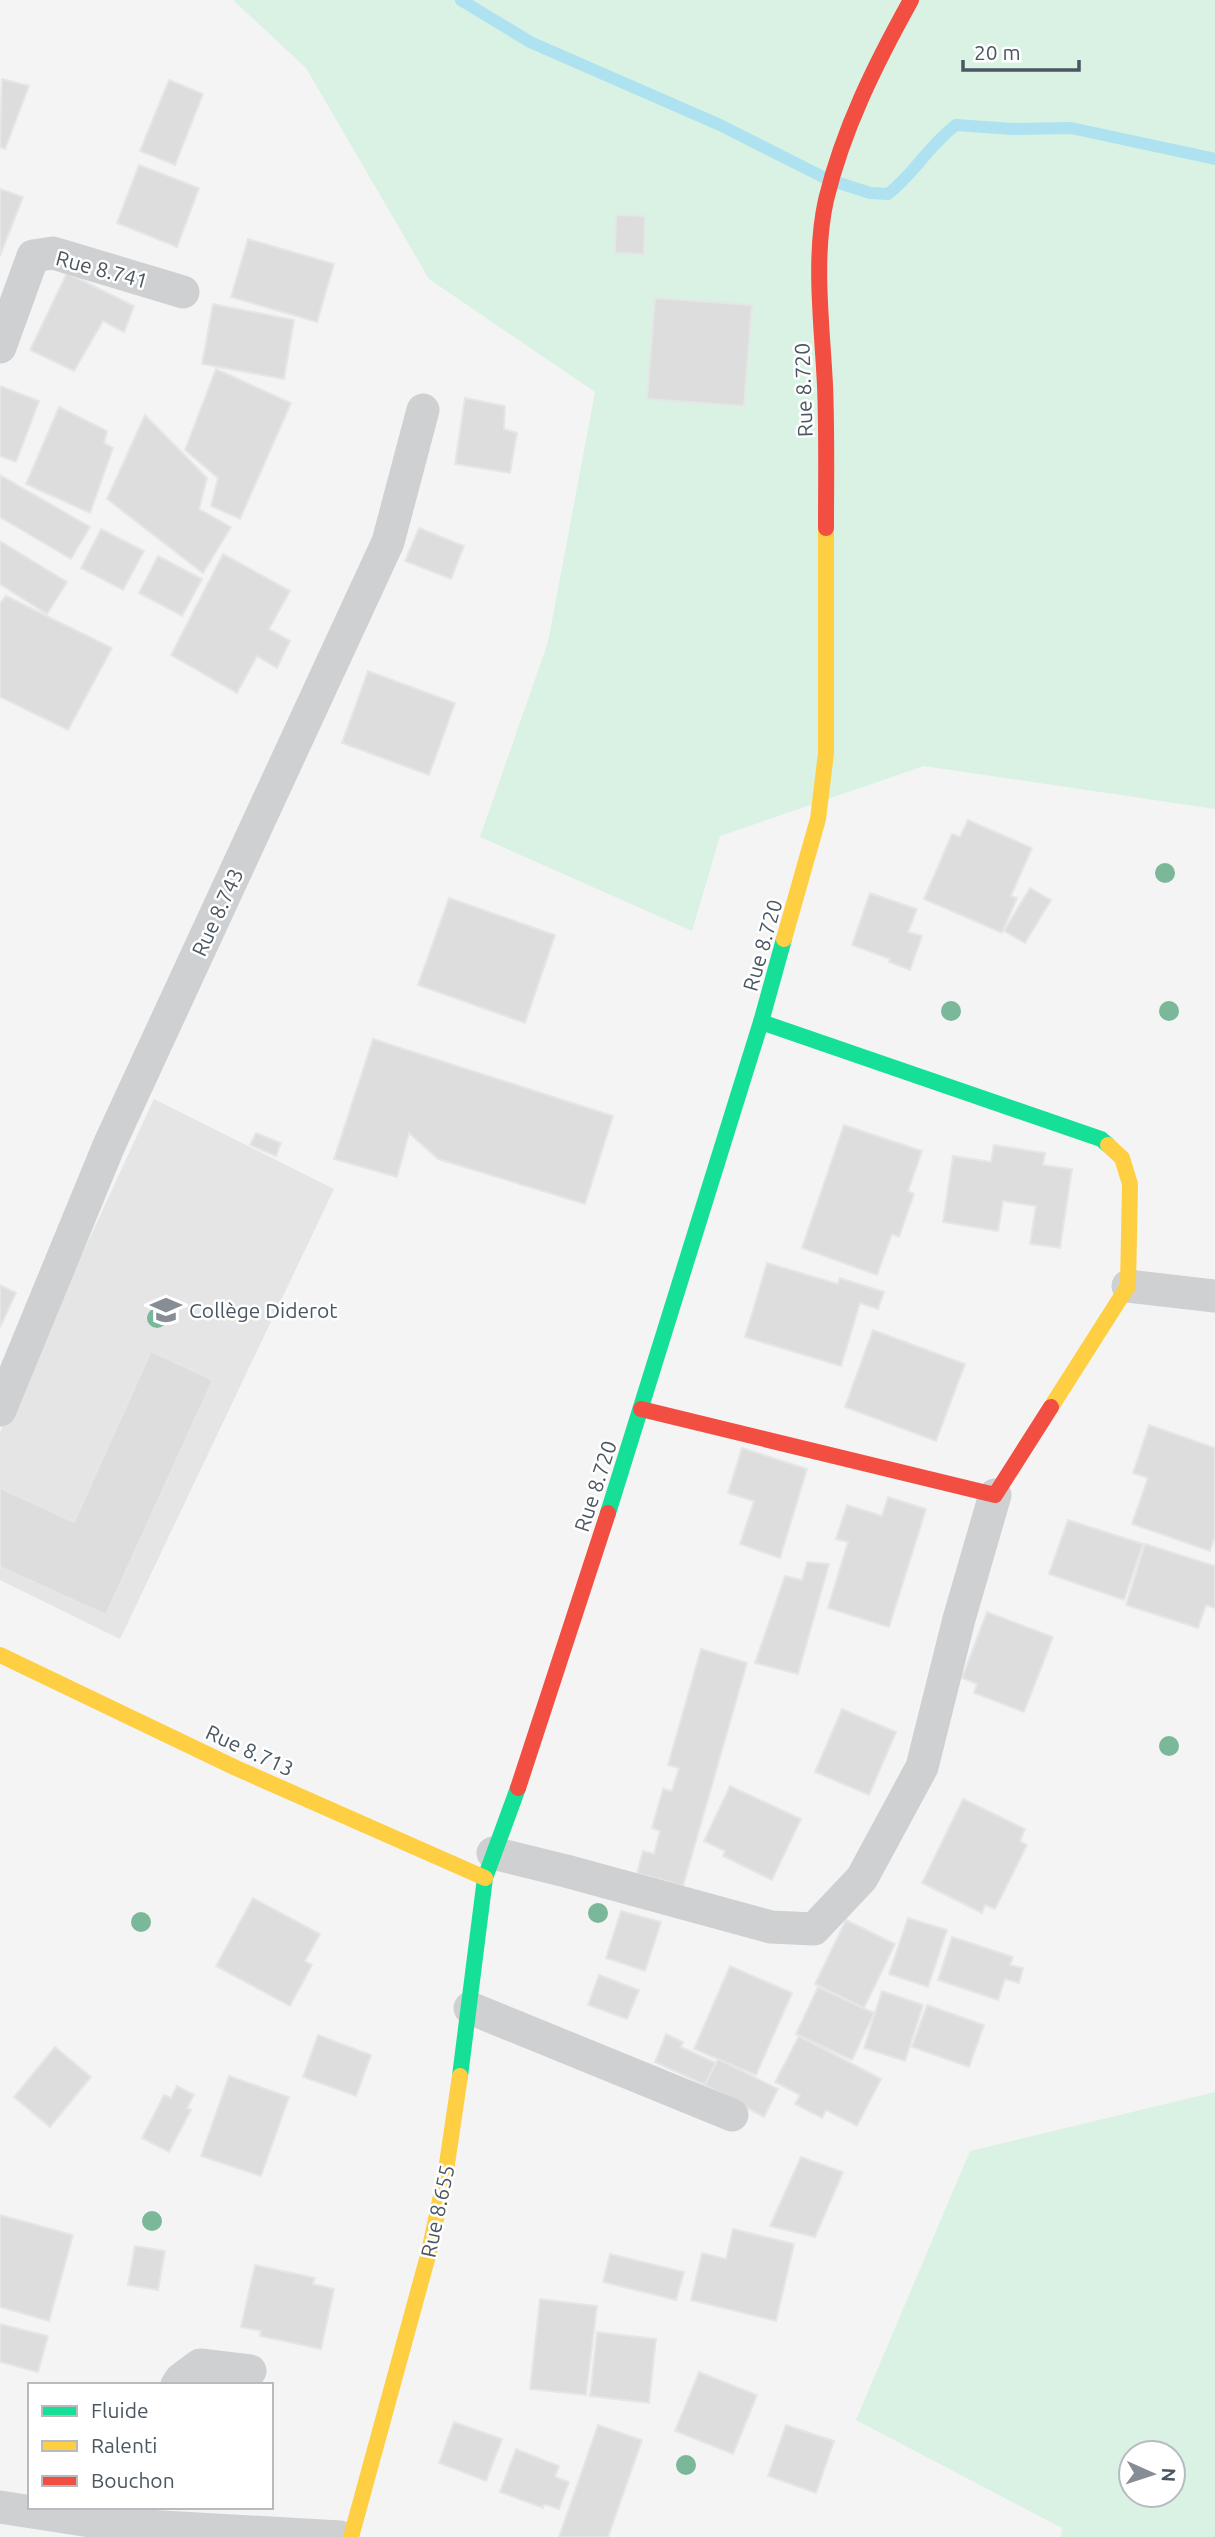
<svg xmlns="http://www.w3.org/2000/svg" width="1215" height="2537" viewBox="0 0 1215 2537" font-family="Ubuntu,sans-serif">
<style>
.education{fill:#e6e5e6}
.green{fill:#d9f2e3;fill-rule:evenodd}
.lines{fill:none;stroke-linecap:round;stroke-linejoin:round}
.stream{stroke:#aee2f0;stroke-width:12}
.building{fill:#ddddde;stroke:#e5e6e7;stroke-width:2}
.street{stroke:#ced0d2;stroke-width:33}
.fast{stroke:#16e098;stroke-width:16}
.slow{stroke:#ffcf43;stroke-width:16}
.jam{stroke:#f24e42;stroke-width:16}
.tree{fill:#7ab899}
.labels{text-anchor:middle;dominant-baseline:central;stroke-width:5;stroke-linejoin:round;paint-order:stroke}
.street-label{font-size:21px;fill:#4a5661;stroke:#fff}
.poi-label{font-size:21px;fill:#4a5661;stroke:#fff;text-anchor:start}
</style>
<rect width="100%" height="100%" fill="#f4f4f4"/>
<path class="education" d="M154,1099L334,1189L120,1639L0,1580V1432Z"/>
<g class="green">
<path d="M233,0H1215V809L924,766L720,836L692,931L480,837L548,642L595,392L429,279L306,68Z"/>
<path d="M1215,2092V2537H1061L1062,2528L856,2420L970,2151ZM1131,2453H1173V2495H1131Z"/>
</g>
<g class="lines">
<path class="stream" d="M461,0L530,42L720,125L827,179L870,193L888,194C915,173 928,146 956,125L1013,129L1071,128L1215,159"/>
</g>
<g class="building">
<path d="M2,79L29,86L5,149L0,147Z"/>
<path d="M169,80L203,94L175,165L140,151Z"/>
<path d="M139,165L199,188L177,247L117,223Z"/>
<path d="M0,189L23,197L0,256Z"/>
<path d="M616,215L645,216L644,254L615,253Z"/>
<path d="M248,239L334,264L317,322L231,297Z"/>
<path d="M67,273L134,306L124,332L103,321L74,371L30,350Z"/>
<path d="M655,298L752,305L744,406L647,399Z"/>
<path d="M213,304L294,320L284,379L202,364Z"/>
<path d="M216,369L291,403L240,519L211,506L218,478L185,450Z"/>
<path d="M0,386L39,401L16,462L0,456Z"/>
<path d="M465,398L505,406L504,429L517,433L510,473L455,464Z"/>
<path d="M59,407L107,431L104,443L113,448L90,513L26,484Z"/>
<path d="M145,415L207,478L199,509L231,527L203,573L107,499Z"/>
<path d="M0,475L90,527L71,559L0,517Z"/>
<path d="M419,528L464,546L451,579L405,561Z"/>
<path d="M101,529L144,551L123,590L81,568Z"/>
<path d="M0,541L67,582L47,614L0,584Z"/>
<path d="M223,554L290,591L269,629L290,641L277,668L257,656L237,693L171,655Z"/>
<path d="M158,556L202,579L182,616L139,593Z"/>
<path d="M6,596L112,648L68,730L0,697V603Z"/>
<path d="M368,671L455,703L429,775L342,743Z"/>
<path d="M968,820L1032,848L1011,896L1017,898L1002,933L924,899L952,834L960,837Z"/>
<path d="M1030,888L1051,900L1025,943L1004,931Z"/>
<path d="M870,893L917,909L908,932L922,936L910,970L889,962L890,959L852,945Z"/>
<path d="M449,898L555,935L525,1023L418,985Z"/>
<path d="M373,1039L613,1116L585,1204L438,1159L409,1133L397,1177L334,1159Z"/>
<path d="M844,1125L922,1151L908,1191L914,1194L899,1237L892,1234L877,1275L802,1248Z"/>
<path d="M256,1133L281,1143L276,1156L250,1145Z"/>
<path d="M994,1145L1045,1153L1043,1165L1072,1169L1060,1248L1030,1244L1036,1206L1003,1201L998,1231L943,1222L953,1156L991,1162Z"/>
<path d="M767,1263L838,1284L840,1278L884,1292L878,1309L860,1303L841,1366L745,1337Z"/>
<path d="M0,1285L16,1293L0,1327Z"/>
<path d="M873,1330L965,1364L936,1441L845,1407Z"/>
<path d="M151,1351L213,1380L106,1615L0,1567V1488L74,1522Z"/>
<path d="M1149,1425L1215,1448V1536L1210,1551L1132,1524L1148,1478L1133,1473Z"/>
<path d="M742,1448L807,1469L780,1558L740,1544L754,1501L728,1493Z"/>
<path d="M888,1497L926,1509L889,1627L828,1608L848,1542L836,1539L847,1505L882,1516Z"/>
<path d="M1068,1520L1143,1544L1124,1600L1049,1574Z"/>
<path d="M1145,1544L1215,1566V1608L1206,1605L1198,1628L1126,1605Z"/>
<path d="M807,1562L829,1564L798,1674L755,1663L785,1576L802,1580Z"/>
<path d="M987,1612L1053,1637L1024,1712L974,1693L977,1684L962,1678Z"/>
<path d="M701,1649L747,1663L683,1886L637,1873L643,1851L654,1854L660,1831L652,1828L663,1789L672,1791L679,1768L668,1765Z"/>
<path d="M842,1709L896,1732L869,1795L815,1772Z"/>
<path d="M730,1786L801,1819L772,1880L723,1856L725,1851L704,1841Z"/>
<path d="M963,1799L1025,1829L1020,1841L1027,1845L995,1909L985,1905L982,1913L922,1883Z"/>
<path d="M253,1898L320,1934L305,1961L312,1965L290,2006L216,1966Z"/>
<path d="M621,1911L661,1922L645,1971L606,1958Z"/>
<path d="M908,1918L947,1930L928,1987L889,1974Z"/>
<path d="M846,1920L895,1944L864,2008L815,1984Z"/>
<path d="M952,1937L1013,1957L1010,1965L1023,1968L1019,1983L1005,1979L998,2000L938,1980Z"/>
<path d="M730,1966L792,1993L756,2075L694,2049Z"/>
<path d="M599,1975L639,1990L627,2019L588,2005Z"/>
<path d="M818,1987L874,2013L852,2060L796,2034Z"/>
<path d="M882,1991L923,2005L905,2061L864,2048Z"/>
<path d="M927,2005L984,2025L969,2067L912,2047Z"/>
<path d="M666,2034L683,2042L681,2047L716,2063L705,2085L655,2062Z"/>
<path d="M318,2035L371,2055L356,2096L303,2077Z"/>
<path d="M799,2036L881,2079L857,2126L826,2110L822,2118L795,2104L800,2095L775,2082Z"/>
<path d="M55,2047L91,2077L50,2127L14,2097Z"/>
<path d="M718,2059L778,2089L764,2117L705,2085Z"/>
<path d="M229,2076L289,2097L261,2176L201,2156Z"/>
<path d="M177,2086L194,2095L187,2108L191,2110L169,2152L142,2138L164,2095L171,2098Z"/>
<path d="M801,2157L843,2172L815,2237L770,2226Z"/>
<path d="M0,2215L73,2235L49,2321L0,2307Z"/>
<path d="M733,2229L794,2244L776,2321L691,2300L702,2253L726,2259Z"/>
<path d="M135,2246L165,2251L158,2290L128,2285Z"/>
<path d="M610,2254L684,2272L676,2300L603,2282Z"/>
<path d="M255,2265L315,2278L313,2284L334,2289L321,2349L260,2336L261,2331L241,2327Z"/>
<path d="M540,2299L597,2306L586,2395L530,2389Z"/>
<path d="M0,2324L48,2336L38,2372L0,2362Z"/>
<path d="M597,2332L656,2339L649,2403L590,2396Z"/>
<path d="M699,2372L757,2395L733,2454L675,2431Z"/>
<path d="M454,2422L502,2439L486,2481L439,2463Z"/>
<path d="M598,2425L642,2440L608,2537H559Z"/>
<path d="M786,2425L834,2441L816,2493L768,2476Z"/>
<path d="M516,2449L559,2466L555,2477L569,2482L559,2509L544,2504L543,2508L500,2492Z"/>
</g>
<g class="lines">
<g class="street">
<path d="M0,347L33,256L53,253L183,292"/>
<path d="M1128,1286L1215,1296"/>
<path d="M0,1410L110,1143L388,542L423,410"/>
<path d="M493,1853L566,1871L771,1927L814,1929L862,1878L922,1767L959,1619L995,1495"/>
<path d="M470,2008L732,2115"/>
<path d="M177,2385L181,2379L200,2365L250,2371"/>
<path d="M0,2507L110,2524L340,2537"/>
</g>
<g class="fast">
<path d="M761,1022L1101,1139L1108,1145"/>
<path d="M608,1513L761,1022L784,939"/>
<path d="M460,2076L485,1878L518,1788"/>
</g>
<g class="slow">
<path d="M784,939L818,819L826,753V528"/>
<path d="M1051,1407L1128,1286L1130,1184L1122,1158L1108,1145"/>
<path d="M0,1655L236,1768L485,1878"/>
<path d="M351,2537L429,2252L445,2177L460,2076"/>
</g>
<g class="jam">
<path d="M826,528C826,480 827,433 825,385C822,325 813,258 826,200C843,129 876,63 911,0"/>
<path d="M641,1409L995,1495L1051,1407"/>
<path d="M518,1788L608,1513"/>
</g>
</g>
<g class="tree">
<circle cx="1165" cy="873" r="10"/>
<circle cx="951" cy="1011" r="10"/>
<circle cx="1169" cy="1011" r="10"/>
<circle cx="157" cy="1318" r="10"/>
<circle cx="1169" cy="1746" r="10"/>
<circle cx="598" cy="1913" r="10"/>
<circle cx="141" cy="1922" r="10"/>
<circle cx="152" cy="2221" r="10"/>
<circle cx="686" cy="2465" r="10"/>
</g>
<defs>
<symbol id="school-bare" viewBox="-9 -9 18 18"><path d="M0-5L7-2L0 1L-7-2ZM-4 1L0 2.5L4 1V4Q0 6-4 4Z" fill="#868d94" stroke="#fff" stroke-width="2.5" paint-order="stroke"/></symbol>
</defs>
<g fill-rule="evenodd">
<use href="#school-bare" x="144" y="1288" width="44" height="44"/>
</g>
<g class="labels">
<g class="street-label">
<text transform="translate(102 269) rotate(15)">Rue 8.741</text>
<text transform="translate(803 390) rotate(-92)">Rue 8.720</text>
<text transform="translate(217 912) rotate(-65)">Rue 8.743</text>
<text transform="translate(762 945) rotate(-74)">Rue 8.720</text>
<text transform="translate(595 1486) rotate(-72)">Rue 8.720</text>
<text transform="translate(250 1750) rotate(25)">Rue 8.713</text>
<text transform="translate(437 2211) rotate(-78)">Rue 8.655</text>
</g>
<g class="poi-label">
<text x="189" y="1310">Collège Diderot</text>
</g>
</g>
<rect x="28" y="2383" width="245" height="126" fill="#ffffff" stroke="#b7bbc0" stroke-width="2"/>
<rect x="42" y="2406" width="35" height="10" fill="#16e098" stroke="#b7bbc0" stroke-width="2"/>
<text x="91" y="2418" font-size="21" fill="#4a5661">Fluide</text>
<rect x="42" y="2441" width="35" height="10" fill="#ffcf43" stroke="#b7bbc0" stroke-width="2"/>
<text x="91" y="2453" font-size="21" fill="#4a5661">Ralenti</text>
<rect x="42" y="2476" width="35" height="10" fill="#f24e42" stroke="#b7bbc0" stroke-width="2"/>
<text x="91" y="2488" font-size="21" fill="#4a5661">Bouchon</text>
<g transform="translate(1152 2474) rotate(93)"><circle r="33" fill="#ffffff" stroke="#b7bbc0" stroke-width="2"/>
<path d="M0-5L12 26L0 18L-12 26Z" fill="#868d94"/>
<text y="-10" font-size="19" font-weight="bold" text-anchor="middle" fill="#4a5661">N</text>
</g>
<path d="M963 60v10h116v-10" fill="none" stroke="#4a5661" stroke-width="3.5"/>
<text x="974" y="60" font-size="21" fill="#4a5661" stroke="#ffffff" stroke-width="5" paint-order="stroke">20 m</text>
</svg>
